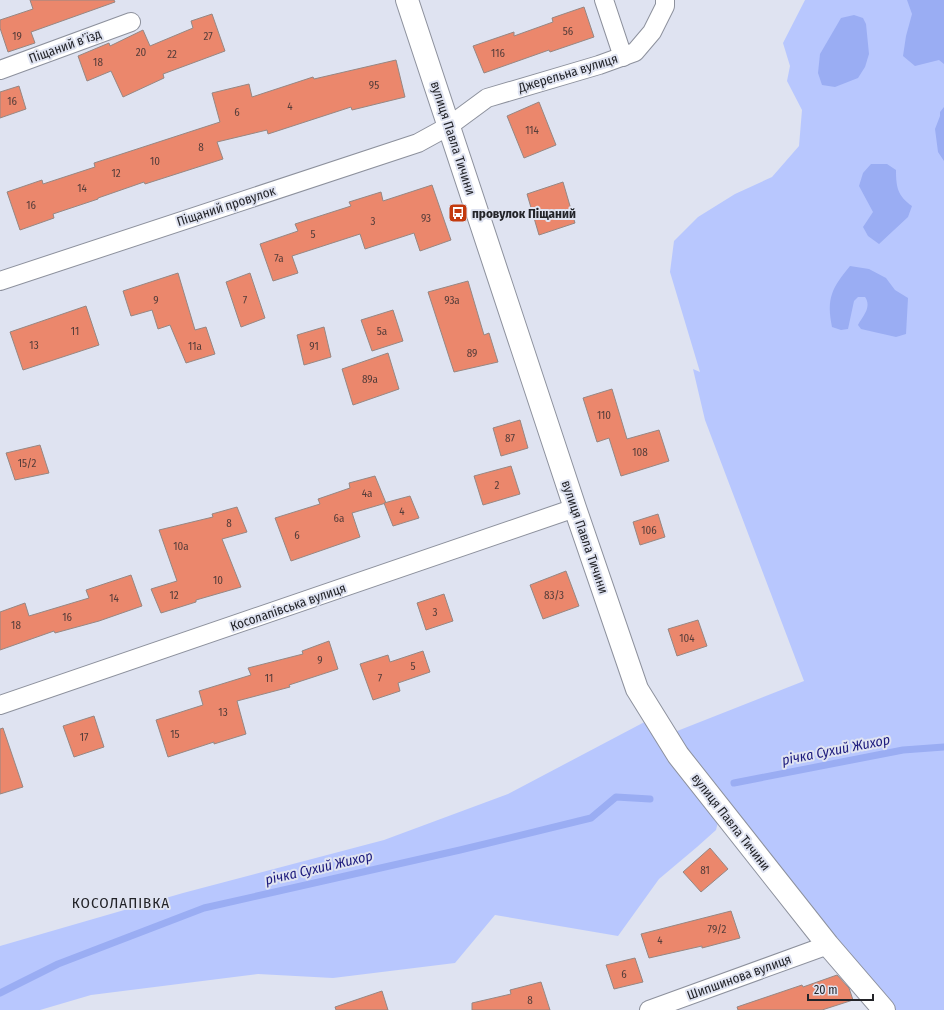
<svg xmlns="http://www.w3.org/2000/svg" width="944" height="1010" viewBox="0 0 944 1010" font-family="'Fira Sans Condensed',sans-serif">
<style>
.green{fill:#b8c7fe}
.water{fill:#9aadf3}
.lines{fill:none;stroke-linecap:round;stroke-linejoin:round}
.stream{stroke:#9aadf3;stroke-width:7}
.building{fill:#eb876c;stroke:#968783}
.street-casing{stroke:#8d919d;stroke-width:20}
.secondary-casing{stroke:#8d919d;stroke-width:24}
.street{stroke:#fff;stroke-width:18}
.secondary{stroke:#fff;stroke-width:22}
.labels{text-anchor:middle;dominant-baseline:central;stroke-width:4;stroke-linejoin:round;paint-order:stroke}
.number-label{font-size:11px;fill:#553d3a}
.street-label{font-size:13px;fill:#232429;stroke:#dfe3f1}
.poi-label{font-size:13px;font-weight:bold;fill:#232429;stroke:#dfe3f1;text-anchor:start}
.water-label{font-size:14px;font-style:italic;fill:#1b197c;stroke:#dfe3f1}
.quarter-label{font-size:15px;letter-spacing:1px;fill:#232429;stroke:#dfe3f1}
</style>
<rect width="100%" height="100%" fill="#dfe3f1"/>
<path class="green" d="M805,0H944V1010H886L719,818L716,830L697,847L659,879L618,936L495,915L455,963L333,978L258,974L91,995L40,1010H0V946L183,893L384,840L508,794L654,717L667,735L804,681L705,420L693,369L700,372L670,272L674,241L698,217L735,194L772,177L799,146L802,110L787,81L790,66L783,43Z"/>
<g class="water">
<path d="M907,0H944V64L939,60L915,66L903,56L906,36L912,14Z"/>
<path d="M854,15L863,18L866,24L869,54L865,67L858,78L835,87L822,85L818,73L820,54L841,18Z"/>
<path d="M944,107V161L938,152L935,129L940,116V112Z"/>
<path d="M871,164H887L896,170C896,188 898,196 912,206L908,217L879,244L868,236L863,227L873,212L859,186L863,173Z"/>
<path d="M850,266L869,269L886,278L895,290L908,298L906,334L896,337L861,329L858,325C863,316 872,307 865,297H858L854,301L848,329L841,330L832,327C826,298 832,288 850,266Z"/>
</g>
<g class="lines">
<g class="stream">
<path d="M734,783L903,750L944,747"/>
<path d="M0,993L58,964L204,908L460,850L591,818L616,797L650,799"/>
</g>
</g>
<g class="building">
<path d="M30,0H114L115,2L31,32L35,43L8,52L0,28V20L33,9Z"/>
<path d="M584,7L594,37L550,52L549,50L484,73L473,46L514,32V36L553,22L552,18Z"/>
<path d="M212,14L225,51L163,74L164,78L123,97L111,71L87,81L78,56L109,43L110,46L143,30L150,46L193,28L191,21Z"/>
<path d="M396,60L405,97L352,110L351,107L268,134L267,130L217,142L223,159L145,184L144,182L98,198V199L53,214L54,218L20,230L7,192L42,180L43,184L95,167L94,163L220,122L212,93L249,84L252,97L313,77L314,79Z"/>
<path d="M19,86L26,109L0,118V92Z"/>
<path d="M539,102L556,145L524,158L507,116Z"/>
<path d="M563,182L575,223L539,235L527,194Z"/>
<path d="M432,185L451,240L420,251L414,233L365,249L360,234L292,256L298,273L273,281L260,244L298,231L295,224L351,206L349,202L381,192L383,201Z"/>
<path d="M178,273L195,330L206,327L215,354L186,363L170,325L158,329L152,310L131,316L123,291Z"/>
<path d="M250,273L265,318L241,327L226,282Z"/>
<path d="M468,281L484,335L489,333L498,362L454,372L428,292Z"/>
<path d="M86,306L99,345L23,370L10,332Z"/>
<path d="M393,310L403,341L372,351L361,320Z"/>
<path d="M324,327L331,357L304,365L297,335Z"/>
<path d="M388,353L399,389L353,405L342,369Z"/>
<path d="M612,389L627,439L659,430L669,461L621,476L609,438L597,442L583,398Z"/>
<path d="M520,420L528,448L501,456L493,428Z"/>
<path d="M40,445L49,473L15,480L6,453Z"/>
<path d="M511,466L520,494L483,505L474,476Z"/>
<path d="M375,476L386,503L352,513L360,537L291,561L275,518L320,504L318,499L350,488L349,483Z"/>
<path d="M410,496L419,518L393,526L384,503Z"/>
<path d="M237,507L247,532L222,539L241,587L196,600V602L161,613L151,589L177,581L159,530L213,517L212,514Z"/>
<path d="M658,514L665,537L640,545L633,522Z"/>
<path d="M566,571L579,606L543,619L530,585Z"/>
<path d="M131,575L142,606L99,621L55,633L54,631L0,650V612L25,603L29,616L89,598L86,590Z"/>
<path d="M444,594L453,621L426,630L417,603Z"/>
<path d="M698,620L707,646L677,656L668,629Z"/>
<path d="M329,641L338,669L289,685L290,687L237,701L246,734L214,744V742L168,757L156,720L203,705L199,691L251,675L248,668L303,654L302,651Z"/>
<path d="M423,651L430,672L398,683L400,691L373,700L360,664L388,655L390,662Z"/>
<path d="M94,716L104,747L74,757L63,726Z"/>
<path d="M3,728L23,787L0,794V729Z"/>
<path d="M710,848L728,869L701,892L683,872Z"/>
<path d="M731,911L740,938L702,948V946L649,958L641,934Z"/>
<path d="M635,958L643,982L614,989L606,965Z"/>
<path d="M837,975L849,988L853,1000L822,1010H738L737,1007L802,985L803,987Z"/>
<path d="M541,982L550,1010H472V1003L511,994L510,990Z"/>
<path d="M382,991L388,1010H336L335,1007Z"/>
</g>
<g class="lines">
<defs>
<g id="street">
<path d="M604,0L623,57"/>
<path d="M0,70L131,22"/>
<path d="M0,281L418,143L449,126L487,98L599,65L635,52L652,32L665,6V0"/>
<path d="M0,705L575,508"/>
<path d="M649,1010L828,945"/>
</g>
<path id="secondary" d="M407,0L575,508L637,689L678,755L828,945L884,1010"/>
</defs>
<use href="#street" class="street-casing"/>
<use href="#secondary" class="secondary-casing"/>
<use href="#street" class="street"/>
<use href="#secondary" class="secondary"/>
</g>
<defs>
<symbol id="bus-square" viewBox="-11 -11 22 22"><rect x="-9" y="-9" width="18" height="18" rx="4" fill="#c33a0e" stroke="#dfe3f1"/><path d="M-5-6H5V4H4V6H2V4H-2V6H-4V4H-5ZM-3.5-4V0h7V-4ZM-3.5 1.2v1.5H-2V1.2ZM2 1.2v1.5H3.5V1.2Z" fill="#fff"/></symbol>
</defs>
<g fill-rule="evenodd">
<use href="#bus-square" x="447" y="202" width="22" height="22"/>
</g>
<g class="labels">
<g class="number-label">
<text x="568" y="31">56</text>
<text x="17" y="36">19</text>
<text x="208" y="36">27</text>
<text x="141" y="52">20</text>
<text x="498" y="53">116</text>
<text x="172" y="54">22</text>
<text x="98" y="62">18</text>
<text x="374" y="85">95</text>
<text x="12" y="101">16</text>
<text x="290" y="106">4</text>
<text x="237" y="112">6</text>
<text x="532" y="130">114</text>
<text x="201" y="147">8</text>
<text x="155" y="161">10</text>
<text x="116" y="173">12</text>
<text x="82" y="188">14</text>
<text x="31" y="205">16</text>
<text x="426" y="218">93</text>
<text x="373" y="221">3</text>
<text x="313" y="234">5</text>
<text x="279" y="258">7а</text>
<text x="156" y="300">9</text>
<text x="245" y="300">7</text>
<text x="452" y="300">93а</text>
<text x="75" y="331">11</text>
<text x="382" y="331">5а</text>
<text x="34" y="345">13</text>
<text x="195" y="346">11а</text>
<text x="314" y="346">91</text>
<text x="472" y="353">89</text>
<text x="370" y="379">89а</text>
<text x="604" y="415">110</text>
<text x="510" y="438">87</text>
<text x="640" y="452">108</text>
<text x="27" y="463">15/2</text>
<text x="497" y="485">2</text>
<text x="367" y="493">4а</text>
<text x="402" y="511">4</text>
<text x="339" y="518">6а</text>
<text x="229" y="523">8</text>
<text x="649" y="530">106</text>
<text x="297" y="535">6</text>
<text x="181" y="546">10а</text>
<text x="218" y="580">10</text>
<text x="174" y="595">12</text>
<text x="554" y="595">83/3</text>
<text x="114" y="598">14</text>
<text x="435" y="612">3</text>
<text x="67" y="617">16</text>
<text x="16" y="625">18</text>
<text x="687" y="638">104</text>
<text x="320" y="660">9</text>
<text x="413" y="666">5</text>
<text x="269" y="678">11</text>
<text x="380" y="678">7</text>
<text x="223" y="712">13</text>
<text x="175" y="734">15</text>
<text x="84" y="737">17</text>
<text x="705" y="870">81</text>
<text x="717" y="929">79/2</text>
<text x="660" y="940">4</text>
<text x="624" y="974">6</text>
<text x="530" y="1000">8</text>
</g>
<g class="street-label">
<text transform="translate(65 46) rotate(-20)">Піщаний в’їзд</text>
<text transform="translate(568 73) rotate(-17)">Джерельна вулиця</text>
<text transform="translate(453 138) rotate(72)">вулиця Павла Тичини</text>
<text transform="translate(226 206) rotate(-18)">Піщаний провулок</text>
<text transform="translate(585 537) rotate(71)">вулиця Павла Тичини</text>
<text transform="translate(288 607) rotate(-19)">Косолапівська вулиця</text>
<text transform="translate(731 822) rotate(52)">вулиця Павла Тичини</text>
<text transform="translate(739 977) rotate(-20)">Шипшинова вулиця</text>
</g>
<g class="poi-label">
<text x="472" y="213">провулок Піщаний</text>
</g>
<g class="water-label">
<text transform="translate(836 750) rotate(-11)">річка Сухий Жихор</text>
<text transform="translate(319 868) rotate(-13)">річка Сухий Жихор</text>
</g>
<g class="quarter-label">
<text x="121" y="903">КОСОЛАПІВКА</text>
</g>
</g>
<path d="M808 994v6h65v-6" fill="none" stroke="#232429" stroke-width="2"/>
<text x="814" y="994" font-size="12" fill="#232429" stroke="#dfe3f1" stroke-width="3" paint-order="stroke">20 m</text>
</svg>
